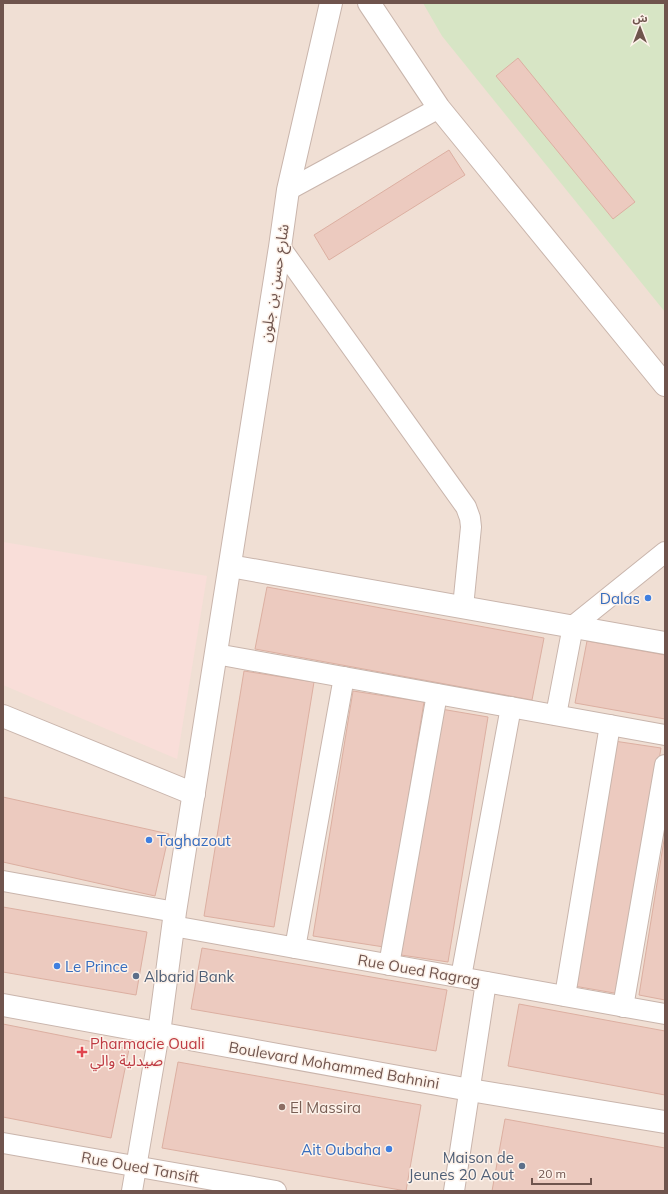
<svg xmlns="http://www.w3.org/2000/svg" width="668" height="1194" viewBox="0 0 668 1194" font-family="Mulish,'Noto Sans Arabic',sans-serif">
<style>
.residential{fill:#f0dfd4}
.commercial{fill:#f9ded9}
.green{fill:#d7e5c5}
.building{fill:#eccabf;stroke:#dcafa1}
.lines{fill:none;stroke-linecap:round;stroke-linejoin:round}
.minor-casing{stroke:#c9b5ac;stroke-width:22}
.tertiary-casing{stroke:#c9b5ac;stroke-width:24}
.minor{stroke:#fff;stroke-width:20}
.tertiary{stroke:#fff;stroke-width:22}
.shop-dot{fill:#3f7fe0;stroke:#fdf2ea;stroke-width:1.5}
.service-dot{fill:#5c6f8a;stroke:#fdf2ea;stroke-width:1.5}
.health-dot{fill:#e0444e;stroke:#fdf2ea;stroke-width:1.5}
.education-dot{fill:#8d6e63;stroke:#fdf2ea;stroke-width:1.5}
.labels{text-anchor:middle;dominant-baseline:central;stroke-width:3;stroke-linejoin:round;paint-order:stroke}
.street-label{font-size:15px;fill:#6f544d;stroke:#fdf2ea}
.shop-label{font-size:15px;fill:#366cbe;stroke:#fdf2ea;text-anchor:end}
.service-label{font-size:15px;fill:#4e5e75;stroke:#fdf2ea;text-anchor:start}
.health-label{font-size:15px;fill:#be3a42;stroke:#fdf2ea;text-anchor:start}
.education-label{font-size:15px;fill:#785e54;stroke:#fdf2ea;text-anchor:start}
</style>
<rect width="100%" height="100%" fill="#f9eee4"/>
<rect class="residential" x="3" y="3" width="662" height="1188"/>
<path class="commercial" d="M3,542L207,576L177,759L3,685Z"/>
<path class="green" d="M423,3H665V312L442,36Z"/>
<g class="building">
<path d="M518,58L635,202L613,219L496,76Z"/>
<path d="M449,150L465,175L329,260L314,235Z"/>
<path d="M267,587L544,638L532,700L255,649Z"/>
<path d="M587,641L665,655V719L575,703Z"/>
<path d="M244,671L314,682L274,927L204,916Z"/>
<path d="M353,691L424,702L384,947L313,936Z"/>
<path d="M441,709L488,717L448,962L401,955Z"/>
<path d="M614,741L661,748L620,994L574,986Z"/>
<path d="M3,797L169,834L155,896L3,862Z"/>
<path d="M665,834V1000L639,995Z"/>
<path d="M3,907L147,932L136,995L3,972Z"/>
<path d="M202,948L447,990L436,1051L191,1009Z"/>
<path d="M519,1004L665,1031V1095L508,1066Z"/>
<path d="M3,1024L129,1049L111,1138L3,1117Z"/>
<path d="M178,1062L421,1105L406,1191L162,1148Z"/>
<path d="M505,1119L665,1148V1191H492Z"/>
</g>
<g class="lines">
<defs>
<g id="minor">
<path d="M288,190L439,108"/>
<path d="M280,247L466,507L470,518L471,527L463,607"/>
<path d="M216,654L665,735"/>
<path d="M556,715L573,626L665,552"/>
<path d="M3,881L175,912"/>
<path d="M173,926L665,1014"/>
<path d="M295,948L344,677"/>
<path d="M389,965L437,694"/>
<path d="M461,977L511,707"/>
<path d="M565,996L610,725"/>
<path d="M623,1007L665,765"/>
<path d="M3,1143L276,1191"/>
<path d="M132,1191L159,1033"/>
<path d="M454,1191L486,982"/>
</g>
<g id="tertiary">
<path d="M369,3L439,108L665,385"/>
<path d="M230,566L665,643"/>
<path d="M3,716L194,794"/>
<path d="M3,1005L470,1090L665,1122"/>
<path d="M159,1033L175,912L280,247L288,190L331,3"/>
</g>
</defs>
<use href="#minor" class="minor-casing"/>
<use href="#tertiary" class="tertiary-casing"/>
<use href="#minor" class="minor"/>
<use href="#tertiary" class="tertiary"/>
</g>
<g class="shop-dot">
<circle cx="648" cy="598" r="4"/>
<circle cx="149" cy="840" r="4"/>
<circle cx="57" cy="966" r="4"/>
<circle cx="389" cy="1149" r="4"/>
</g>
<g class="service-dot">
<circle cx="136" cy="976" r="4"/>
<circle cx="522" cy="1166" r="4"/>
</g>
<path class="health-dot" d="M80 1046h4v4h4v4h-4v4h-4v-4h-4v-4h4z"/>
<circle class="education-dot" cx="282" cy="1107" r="4"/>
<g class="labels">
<g class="street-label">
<text transform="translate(274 283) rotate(-81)">شارع حسن بن جلون</text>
<text transform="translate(419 970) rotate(10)">Rue Oued Ragrag</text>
<text transform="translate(334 1065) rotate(10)">Boulevard Mohammed Bahnini</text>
<text transform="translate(140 1167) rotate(10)">Rue Oued Tansift</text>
</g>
<g class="shop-label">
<text x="640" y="598">Dalas</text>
<text x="157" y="840" text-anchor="start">Taghazout</text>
<text x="65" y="966" text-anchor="start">Le Prince</text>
<text x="381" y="1149">Ait Oubaha</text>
</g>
<g class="service-label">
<text x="144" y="976">Albarid Bank</text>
<text x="514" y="1157" text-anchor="end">Maison de<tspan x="514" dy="17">Jeunes 20 Aout</tspan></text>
</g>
<g class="health-label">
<text x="90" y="1043">Pharmacie Ouali<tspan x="90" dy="17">صيدلية والي</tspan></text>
</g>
<g class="education-label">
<text x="290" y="1107">El Massira</text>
</g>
</g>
<rect width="668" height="1194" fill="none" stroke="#6f544d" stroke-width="8"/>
<g transform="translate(640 28)" stroke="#fdf2ea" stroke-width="3" paint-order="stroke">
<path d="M0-3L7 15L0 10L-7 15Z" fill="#6f544d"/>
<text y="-6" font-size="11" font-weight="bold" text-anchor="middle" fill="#6f544d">ش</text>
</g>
<path d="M532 1178v6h59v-6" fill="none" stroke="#6f544d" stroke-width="2"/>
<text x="538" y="1178" font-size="12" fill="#6f544d" stroke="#fdf2ea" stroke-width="3" paint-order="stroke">20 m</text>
</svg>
